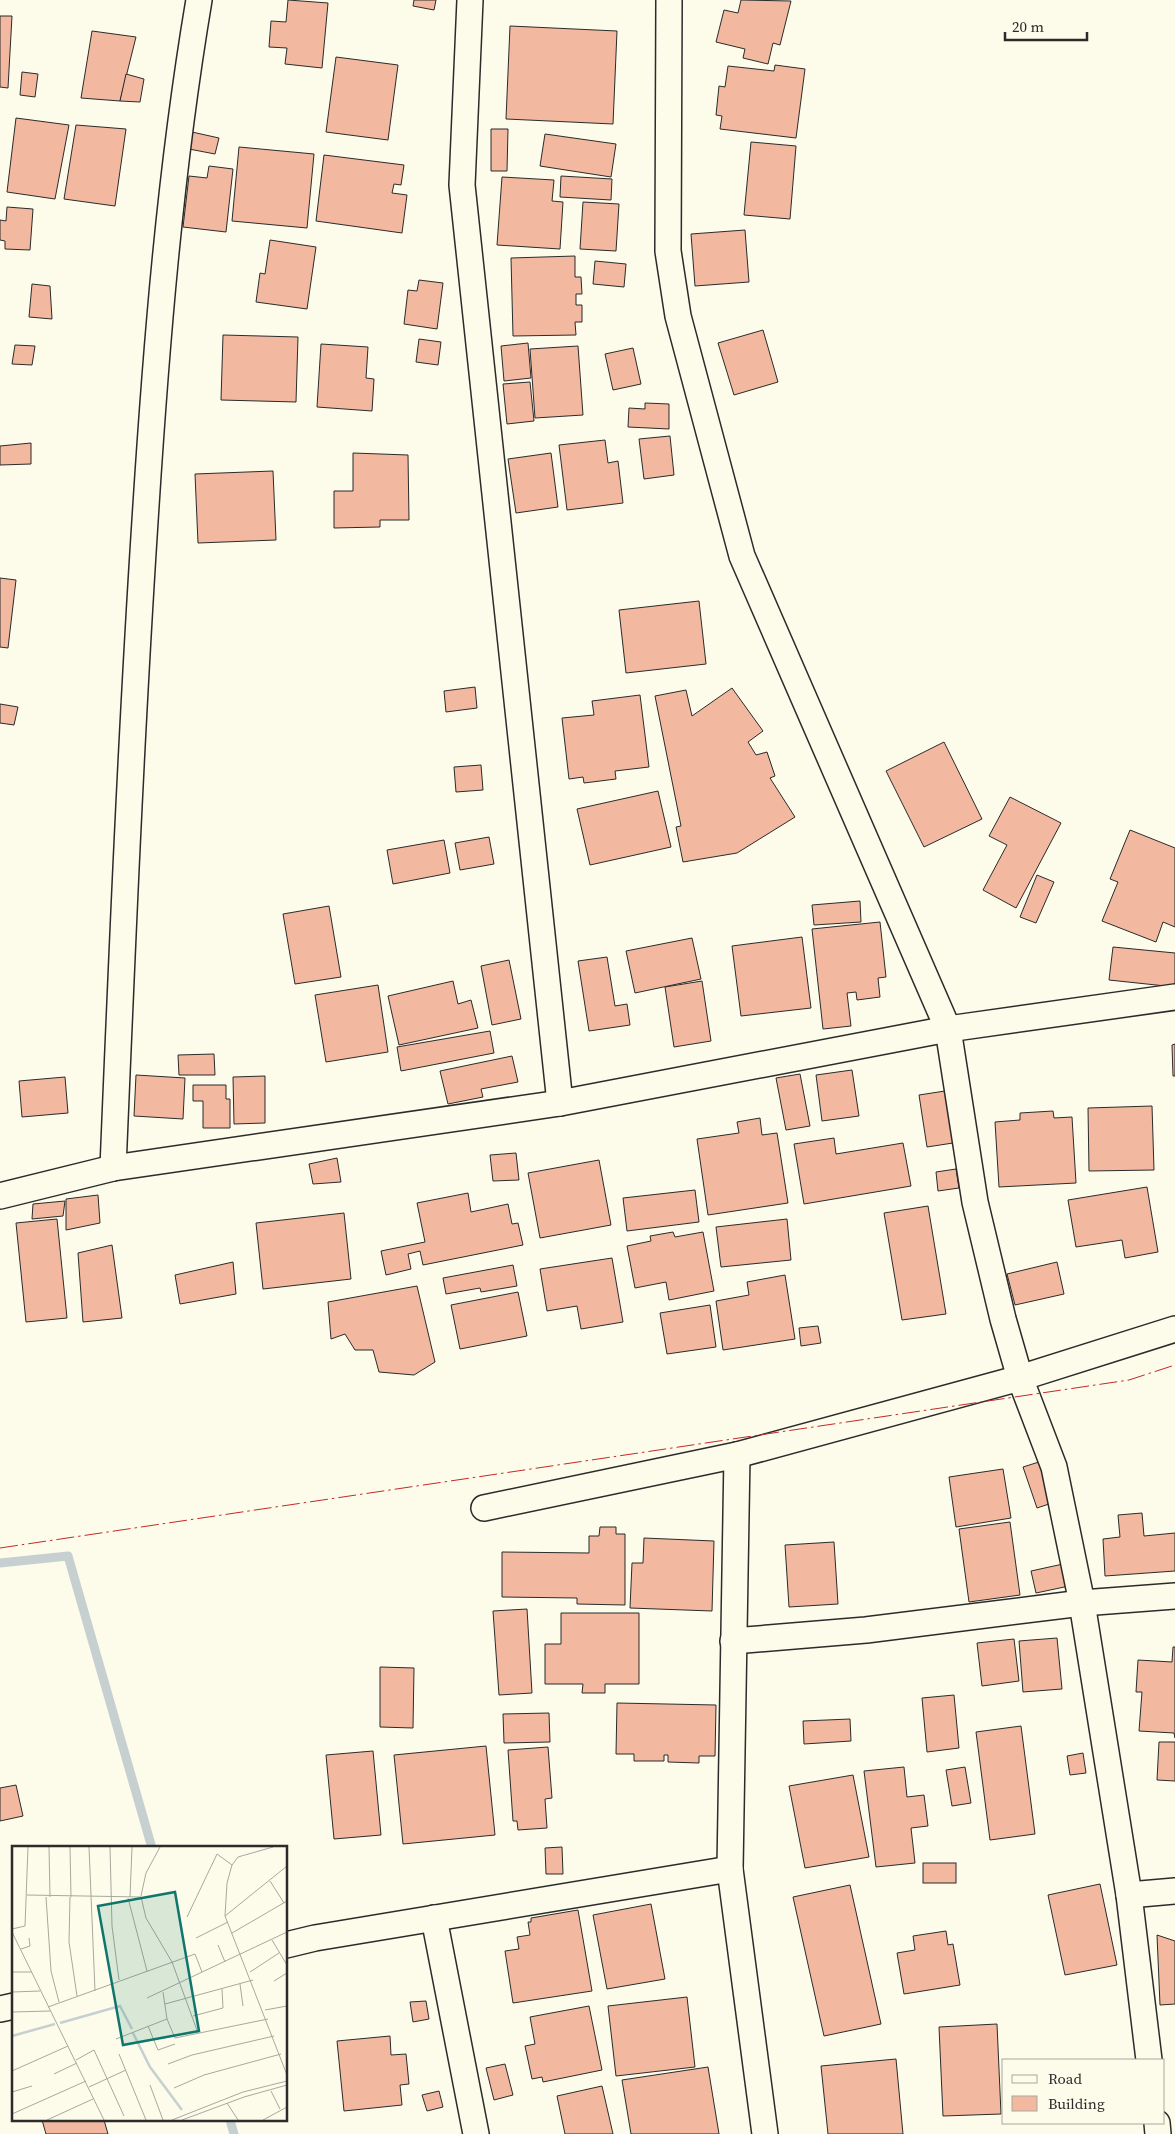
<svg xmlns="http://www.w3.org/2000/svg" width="1175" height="2134" viewBox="0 0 1175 2134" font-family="'Source Serif 4',serif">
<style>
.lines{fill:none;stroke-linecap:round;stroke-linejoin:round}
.stream{stroke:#c7d0d0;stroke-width:9}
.building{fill:#f2b8a0;stroke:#2b2b2b}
.minor-casing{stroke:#2b2b2b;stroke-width:28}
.minor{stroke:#fdfbea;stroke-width:25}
.power{stroke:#c62828;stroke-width:1;stroke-dasharray:18 4 2.5 4;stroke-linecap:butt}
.inset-river{fill:none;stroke:#c7d0d0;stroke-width:2.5}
.inset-road{fill:none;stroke:#a9a89e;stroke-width:1}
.view{fill:#0f766e;fill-opacity:0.15;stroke:#0f766e;stroke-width:2.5}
.inset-edge{fill:none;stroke:#2b2b2b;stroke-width:2.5}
</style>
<rect width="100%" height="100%" fill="#fdfbea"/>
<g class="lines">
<g class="stream">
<path d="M0,1563L68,1556L152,1848"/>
<path d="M230,2120L234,2134"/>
</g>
</g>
<g class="building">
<path d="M288,0L328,3L322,68L285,64L287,48L269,47L271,21L286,22Z"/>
<path d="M414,0H436L434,10L413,6Z"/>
<path d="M741,0L791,1L780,45L773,43L768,64L743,58L745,49L716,42L724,10L738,13Z"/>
<path d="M0,16H12L8,88L0,87Z"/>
<path d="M510,26L617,31L613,124L506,119Z"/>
<path d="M92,31L136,37L120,101L81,98Z"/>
<path d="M336,57L398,65L388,140L326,132Z"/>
<path d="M775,65L805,69L796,138L720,129L722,116L716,115L719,86L725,87L728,66L774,71Z"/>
<path d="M22,72L38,74L35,97L20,95Z"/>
<path d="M126,74L144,79L140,102L120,101Z"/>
<path d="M16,118L69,125L55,199L7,192Z"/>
<path d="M76,125L126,129L115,206L64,199Z"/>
<path d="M491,129H508L507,171H491Z"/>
<path d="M192,132L219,138L215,154L189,149Z"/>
<path d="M545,134L616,144L611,177L540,166Z"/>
<path d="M751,142L796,146L790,219L744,215Z"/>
<path d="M239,147L314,154L307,228L232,221Z"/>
<path d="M324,155L404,165L401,185L394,184L392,193L407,195L402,233L316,221Z"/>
<path d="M209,166L233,169L226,232L183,227L189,176L207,178Z"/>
<path d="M561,176L612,179L611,200L560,197Z"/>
<path d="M502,177L554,180L552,201L563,202L560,249L497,245Z"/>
<path d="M583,202L619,204L616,251L580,249Z"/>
<path d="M7,207L33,209L30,250L5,249V241L0,240V220L6,221Z"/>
<path d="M745,230L749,282L695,286L691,234Z"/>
<path d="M270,240L316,247L307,309L256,302L260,273L265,274Z"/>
<path d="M575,256V277H581L582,294H576V305H582V322H575L576,335L513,336L511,258Z"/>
<path d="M595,261L626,264L624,287L593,284Z"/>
<path d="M419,280L443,283L437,329L404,324L408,290L417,291Z"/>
<path d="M32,284L50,286L52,319L29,317Z"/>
<path d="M763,330L778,382L734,395L718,343Z"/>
<path d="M223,335L298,337L296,402L221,400Z"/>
<path d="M419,339L441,342L438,365L416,362Z"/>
<path d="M528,343L531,378L504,381L501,346Z"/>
<path d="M321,344L368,347L366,378L374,379L372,411L317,407Z"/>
<path d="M15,345L35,346L32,365L12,364Z"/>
<path d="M578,346L583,415L535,418L530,349Z"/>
<path d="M633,348L641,384L613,390L605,354Z"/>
<path d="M530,382L534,421L507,424L503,384Z"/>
<path d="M645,403L669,404V429L628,427L629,408L645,409Z"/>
<path d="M670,436L674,475L644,479L639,439Z"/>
<path d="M605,440L608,463L618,461L623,503L567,510L559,445Z"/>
<path d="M31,443V464L0,465V446Z"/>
<path d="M353,453L408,455L409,520H380V527L334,528V491H353Z"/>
<path d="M551,453L558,507L516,513L508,459Z"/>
<path d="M273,471L276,540L198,543L195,474Z"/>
<path d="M0,578L16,580L8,648L0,647Z"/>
<path d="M699,601L706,664L626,673L619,610Z"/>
<path d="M475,687L477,708L446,712L444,691Z"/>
<path d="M732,688L763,731L748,742L756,755L767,752L775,776L770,778L795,817L737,853L683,862L676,827L681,826L655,696L686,690L692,716Z"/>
<path d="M640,695L649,767L615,771L616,779L584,783L583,777L569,779L562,718L594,715L592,701Z"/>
<path d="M0,704L18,707L14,725L0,723Z"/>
<path d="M944,742L982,819L924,847L886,771Z"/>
<path d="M481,765L483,790L456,792L454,767Z"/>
<path d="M658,791L671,847L590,865L577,809Z"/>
<path d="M1010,797L1061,823L1016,908L983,890L1007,845L989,836Z"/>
<path d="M1130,830L1175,848V927L1163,922L1156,942L1102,921L1118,882L1110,879Z"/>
<path d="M489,837L494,864L460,870L455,843Z"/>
<path d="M444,840L450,873L393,884L387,850Z"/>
<path d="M1037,875L1054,882L1036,923L1020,917Z"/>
<path d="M860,901L861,922L814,925L812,905Z"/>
<path d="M329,906L341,977L295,984L283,914Z"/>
<path d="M880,922L886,977L878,978L880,997L857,1000L856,992L847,993L851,1026L823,1029L812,929Z"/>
<path d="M802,937L811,1008L741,1016L732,946Z"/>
<path d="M692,938L701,979L635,993L626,951Z"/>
<path d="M1113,947L1175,953V987L1109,980Z"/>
<path d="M607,957L615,1006L627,1004L630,1025L589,1031L578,961Z"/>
<path d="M509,960L521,1019L492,1025L481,966Z"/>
<path d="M453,981L458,1004L471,1000L478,1028L399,1045L388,996Z"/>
<path d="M702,981L711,1041L674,1047L665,987Z"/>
<path d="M378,985L388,1052L326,1062L315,995Z"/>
<path d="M490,1031L494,1053L401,1071L397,1047Z"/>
<path d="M1175,1044V1076H1173L1172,1045Z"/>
<path d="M214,1054L215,1075H179L178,1055Z"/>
<path d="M512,1056L518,1082L481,1089L483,1097L448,1104L440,1071Z"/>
<path d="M852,1070L859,1116L822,1121L816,1075Z"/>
<path d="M800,1074L810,1126L786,1130L776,1078Z"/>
<path d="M136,1075L185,1078L183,1119L134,1116Z"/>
<path d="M265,1076V1123L234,1124L233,1077Z"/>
<path d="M65,1077L68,1113L22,1117L19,1081Z"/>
<path d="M193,1085H226V1099H230V1128H203V1101H193Z"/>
<path d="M945,1091L953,1143L927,1147L919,1095Z"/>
<path d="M1152,1106L1154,1170L1089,1171L1088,1108Z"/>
<path d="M1053,1111L1054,1118L1072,1117L1076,1183L999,1187L995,1122L1020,1120V1113Z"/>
<path d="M760,1118L762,1135L777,1133L788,1203L708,1215L697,1139L739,1133L737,1122Z"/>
<path d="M834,1138L836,1154L903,1143L911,1186L804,1204L794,1144Z"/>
<path d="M516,1153L519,1180L493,1181L490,1155Z"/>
<path d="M337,1158L341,1182L313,1184L309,1164Z"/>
<path d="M599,1160L611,1225L540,1238L528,1173Z"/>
<path d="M956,1169L959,1188L938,1191L936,1172Z"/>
<path d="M1147,1187L1158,1252L1125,1258L1122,1240L1076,1247L1068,1200Z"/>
<path d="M695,1190L699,1222L627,1231L623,1198Z"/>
<path d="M468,1193L471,1212L508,1204L512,1224L518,1223L523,1245L423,1265L420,1251L408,1254L411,1269L386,1275L381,1251L425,1242L417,1203Z"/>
<path d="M98,1195L100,1223L66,1230V1199Z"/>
<path d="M65,1201L63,1216L32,1219L33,1204Z"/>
<path d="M928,1206L946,1314L902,1320L884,1213Z"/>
<path d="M344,1213L351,1279L263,1289L256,1223Z"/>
<path d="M57,1219L67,1318L26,1322L16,1223Z"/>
<path d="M787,1219L791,1260L721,1267L716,1227Z"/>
<path d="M673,1232L675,1237L703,1232L714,1291L669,1300L666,1282L635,1288L627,1246L651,1241L650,1236Z"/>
<path d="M112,1245L122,1318L83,1322L78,1253Z"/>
<path d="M612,1258L623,1322L581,1329L577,1306L547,1311L540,1269Z"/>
<path d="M233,1262L236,1294L180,1304L175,1275Z"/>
<path d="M1057,1262L1064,1294L1015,1305L1007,1274Z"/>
<path d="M513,1265L517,1286L481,1292L480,1288L446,1294L443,1278Z"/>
<path d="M785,1275L795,1339L723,1350L716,1301L749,1295L747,1282Z"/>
<path d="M417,1286L435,1362L414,1375L379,1372L373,1350H355L345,1334L331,1339L328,1302Z"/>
<path d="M518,1292L527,1336L460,1349L451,1305Z"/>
<path d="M710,1305L716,1347L667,1354L660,1313Z"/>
<path d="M818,1326L821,1343L801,1346L799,1328Z"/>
<path d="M1042,1461L1055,1502L1037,1508L1023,1467Z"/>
<path d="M1003,1469L1011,1518L956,1527L949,1477Z"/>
<path d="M1142,1513L1144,1536L1175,1533V1571L1105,1576L1103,1539L1120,1537L1118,1515Z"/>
<path d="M1010,1522L1020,1595L969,1602L959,1529Z"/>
<path d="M600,1527H616V1534H625V1605L577,1604V1598L502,1597V1552L589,1553V1536H599Z"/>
<path d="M644,1538L714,1541L712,1611L630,1608L632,1563H643Z"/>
<path d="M834,1542L838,1604L789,1607L785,1545Z"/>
<path d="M1063,1564L1069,1586L1036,1593L1031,1571Z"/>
<path d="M527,1609L532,1693L499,1695L493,1611Z"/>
<path d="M561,1613H639V1684H605V1693H582L583,1684H545V1644H561Z"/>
<path d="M1057,1638L1062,1689L1023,1692L1019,1641Z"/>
<path d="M1014,1639L1019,1681L982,1686L977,1643Z"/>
<path d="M1173,1647H1175V1738L1174,1733L1139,1731L1142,1692H1136L1138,1660L1172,1662Z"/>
<path d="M380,1667L414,1668L413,1728L380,1727Z"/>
<path d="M954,1695L959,1748L927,1752L922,1698Z"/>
<path d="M617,1703L716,1705L715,1756H699V1763L668,1762V1755H664V1761H634V1754H616Z"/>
<path d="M549,1713L550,1742L504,1743L503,1714Z"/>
<path d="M850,1719L851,1741L804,1744L803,1721Z"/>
<path d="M1021,1726L1035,1834L990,1840L976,1732Z"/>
<path d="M1159,1742H1175V1781L1157,1780Z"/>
<path d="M486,1746L495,1835L403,1844L394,1755Z"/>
<path d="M548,1747L552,1798L545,1799L547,1828L518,1830L517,1821H513L508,1750Z"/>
<path d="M373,1751L381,1835L334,1839L326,1755Z"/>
<path d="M1083,1753L1086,1773L1070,1775L1067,1756Z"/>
<path d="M904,1767L907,1797L924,1795L928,1826L911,1828L915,1863L876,1867L864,1771Z"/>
<path d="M965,1767L971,1803L952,1806L946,1770Z"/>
<path d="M853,1775L869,1857L805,1868L789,1786Z"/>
<path d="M16,1785L23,1816L0,1821V1788Z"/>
<path d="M562,1847L563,1874H546L545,1848Z"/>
<rect x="923" y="1863" width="33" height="20"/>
<path d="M1100,1884L1117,1965L1065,1975L1048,1895Z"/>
<path d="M850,1885L881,2024L824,2036L793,1897Z"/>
<path d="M651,1904L665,1979L607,1989L593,1915Z"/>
<path d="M578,1910L592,1991L513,2003L505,1951L519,1949L517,1937L530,1935L528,1922H531V1918Z"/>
<path d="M946,1931L948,1945L953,1944L960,1985L904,1994L897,1953L915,1950L913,1936Z"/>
<path d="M1157,1935L1175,1941V2004L1160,2005Z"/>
<path d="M687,1997L695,2067L616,2076L608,2006Z"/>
<path d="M426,2001L429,2019L413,2022L410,2002Z"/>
<path d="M589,2006L602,2070L543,2082L542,2077L532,2079L525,2046L535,2044L530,2017Z"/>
<path d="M997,2024L1001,2114L943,2116L939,2027Z"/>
<path d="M390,2036L391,2055L406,2054L409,2084L400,2085L402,2105L344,2111L337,2041Z"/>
<path d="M896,2059L903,2134H828L821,2066Z"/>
<path d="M505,2064L513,2095L494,2100L486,2068Z"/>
<path d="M708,2067L719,2134H631L622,2080Z"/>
<path d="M602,2086L613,2134H565L557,2096Z"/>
<path d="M439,2091L443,2107L427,2111L422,2095Z"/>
<path d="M42,2120H104L108,2134H46Z"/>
</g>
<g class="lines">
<defs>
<g id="minor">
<path d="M470,0L462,185L560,1103"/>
<path d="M669,0L668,251L678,316L742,556L948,1029L975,1202L1003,1319L1020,1378L1054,1467L1082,1603L1129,1895L1149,2060"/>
<path d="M113,1168C122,952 131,737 145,521C156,347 170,172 199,0"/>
<path d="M0,1196L113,1168L560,1103L948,1029L1175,997"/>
<path d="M737,1455L730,1869L765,2134"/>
<path d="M484,1508L737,1455L1020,1378L1175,1329"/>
<path d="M733,1641L866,1630L1082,1603L1175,1596"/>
<path d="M1129,1895L1175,1891"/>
<path d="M434,1918L476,2134"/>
<path d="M286,1945L315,1938L730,1869"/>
<path d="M0,2009L14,2006"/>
<path d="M1157,2123L1158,2134"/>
</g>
</defs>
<use href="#minor" class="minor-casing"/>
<use href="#minor" class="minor"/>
<path class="power" d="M0,1548L1129,1380L1175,1365"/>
</g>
<g transform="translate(12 1846)">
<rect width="275" height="275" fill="#fdfbea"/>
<path class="inset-river" d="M48,177L108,160L120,183M121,187L138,221L170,264M0,190L43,178"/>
<path class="inset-road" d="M37,1L38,51M58,1L59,51M77,1L83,145M98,1L100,80L107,134M220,19L226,11L261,1M275,20L213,70L275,229M258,35L272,57M15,49L129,51L134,72L160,116L186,187M129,50L134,27L148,1M34,51L39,125L47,156M58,51L57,96L65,150M118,51L120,1M116,52L135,125M175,71L205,8L220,19L215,37L213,70M0,83L13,80L16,1M0,86L92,274M220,87L275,55M184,92L216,76M260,94L275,119M206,99L213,116M9,103L18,100L17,92M0,126H20M238,126L267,107M262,135L275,127M228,138L231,160M0,146L28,145M151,146L155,173L163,192L256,173M135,152L275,86M153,158L241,134M36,161L183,108L190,126M253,164L275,160M0,166L38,165M181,170L211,162L210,143M136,180L146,204L163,198M104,193L155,173M107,208L134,274M64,214L82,204L112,270M156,218L180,209L262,190M0,225L56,200M42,228L65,217M138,239L151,274M77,241L114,224M162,242L192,229L269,208M259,245L268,263M0,246L20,240M215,257L226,274M0,268L74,235M35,274L81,253M160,274L231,246L275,235M170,274L232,251L275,239M251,274L275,261"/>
<path class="view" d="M163,46L187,185L111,199L86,60Z"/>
<rect width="275" height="275" class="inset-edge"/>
</g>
<rect x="1002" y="2059" width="162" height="65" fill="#fdfbea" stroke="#a9a89e"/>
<rect x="1012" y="2075" width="25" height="8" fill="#fdfbea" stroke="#a9a89e"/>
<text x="1048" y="2084" font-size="15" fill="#2b2b2b">Road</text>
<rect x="1012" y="2096" width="25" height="15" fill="#f2b8a0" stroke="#a9a89e"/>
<text x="1048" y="2109" font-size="15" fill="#2b2b2b">Building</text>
<path d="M1005 32v8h82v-8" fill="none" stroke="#2b2b2b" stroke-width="2.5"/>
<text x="1012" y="32" font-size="15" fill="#2b2b2b" stroke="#fdfbea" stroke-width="4" paint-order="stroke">20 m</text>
</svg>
